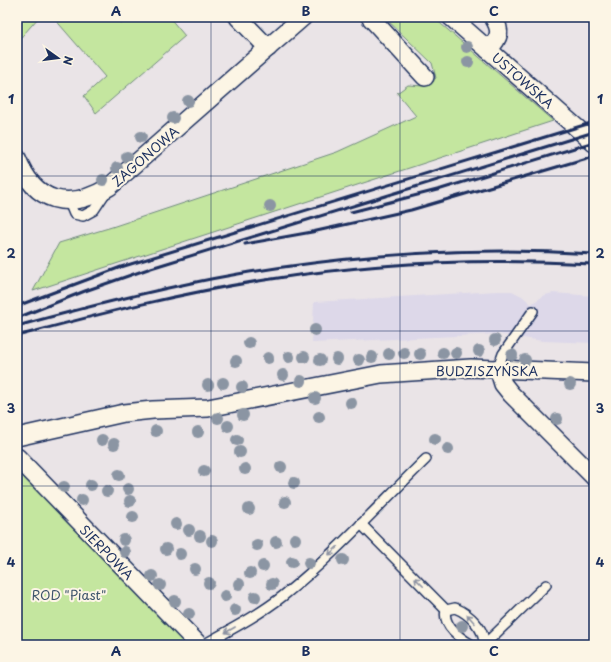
<svg xmlns="http://www.w3.org/2000/svg" width="611" height="662" viewBox="0 0 611 662" font-family="'Playpen Sans',sans-serif">
<style>
.built{fill:#ddd8e9}
.green{fill:#c4e69f;stroke:#708a7e}
.lines{fill:none;stroke-linecap:round;stroke-linejoin:round}
.lane-casing{stroke:#1b2f5e;stroke-width:12}
.street-casing{stroke:#1b2f5e;stroke-width:20}
.lane{stroke:#fcf5e5;stroke-width:9}
.street{stroke:#fcf5e5;stroke-width:17}
.rail{stroke:#1b2f5e;stroke-width:3}
.tree{fill:#8b95a3}
.oneway{stroke:#8c92a2}
.grid{fill:none;stroke:#1b2f5e;stroke-width:1;stroke-opacity:0.55}
.labels{text-anchor:middle;dominant-baseline:central;stroke-width:4;stroke-linejoin:round;paint-order:stroke}
.street-label{font-size:13px;fill:#1b2f5e;stroke:#fcf5e5}
.park-label{font-size:13px;fill:#3d546b;stroke:#fcf5e5}
.neatline{fill:none;stroke:#1b2f5e;stroke-width:1.5}
.grid-label{font-size:13px;text-anchor:middle;font-weight:bold;fill:#1b2f5e}
</style>
<rect width="100%" height="100%" fill="#eae4e7"/>
<filter id="ink" filterUnits="userSpaceOnUse"><feTurbulence type="fractalNoise" baseFrequency=".025" numOctaves="2"/><feDisplacementMap in="SourceGraphic" scale="8" xChannelSelector="R" yChannelSelector="G"/><feConvolveMatrix kernelMatrix="1 2 1 2 8 2 1 2 1" color-interpolation-filters="sRGB"/></filter>
<g filter="url(#ink)">
<path class="built" d="M498,291H512L522,296L531,304L545,295L553,293L594,296V343L543,341L497,334L312,343L314,302Z"/>
<g class="green">
<path d="M17,17H39L17,42Z"/>
<path d="M53,17H112L122,23L128,17H169L185,36L96,113L84,96L105,77Z"/>
<path d="M384,17H433L553,121L33,291L59,243L112,227L337,152L416,116L397,93L408,85L424,86L436,78L432,63Z"/>
<path d="M17,466L189,645H17Z"/>
</g>
<g class="lines">
<defs>
<g id="lane">
<path d="M69,202L74,214L83,216L94,210L106,192"/>
<path d="M498,368L503,354L533,311"/>
<path d="M361,524L446,610"/>
<path d="M446,610L455,608C468,613 487,630 483,645"/>
<path d="M446,610C442,625 460,638 472,645"/>
<path d="M203,645C230,630 259,615 283,596C334,555 379,505 426,459"/>
<path d="M484,645L546,585"/>
</g>
<g id="street">
<path d="M238,17L268,48"/>
<path d="M370,17L425,77"/>
<path d="M451,17L594,143"/>
<path d="M488,50C500,38 502,31 493,17"/>
<path d="M17,158C35,204 69,211 109,187L303,17"/>
<path d="M498,368L503,384L511,394L594,477"/>
<path d="M17,437L124,413L153,410L208,408L381,374L471,368L594,373"/>
<path d="M17,457L199,645"/>
</g>
</defs>
<use href="#lane" class="lane-casing"/>
<use href="#street" class="street-casing"/>
<use href="#lane" class="lane"/>
<use href="#street" class="street"/>
<g class="rail">
<path d="M351,212L441,189L594,142"/>
<path d="M245,244L312,232L411,210L594,156"/>
<path d="M17,306L121,267L594,122"/>
<path d="M17,318L85,291L151,268L594,132"/>
<path d="M17,326C90,306 163,287 238,274C355,254 476,246 594,254"/>
<path d="M17,336C99,314 181,293 265,280C374,262 484,258 594,264"/>
</g>
</g>
<g class="tree">
<circle cx="467" cy="47" r="6"/>
<circle cx="468" cy="62" r="6"/>
<circle cx="188" cy="101" r="6"/>
<circle cx="173" cy="118" r="6"/>
<circle cx="141" cy="137" r="6"/>
<circle cx="127" cy="157" r="6"/>
<circle cx="117" cy="168" r="6"/>
<circle cx="103" cy="180" r="6"/>
<circle cx="270" cy="206" r="6"/>
<circle cx="315" cy="330" r="6"/>
<circle cx="495" cy="340" r="6"/>
<circle cx="249" cy="343" r="6"/>
<circle cx="479" cy="351" r="6"/>
<circle cx="404" cy="353" r="6"/>
<circle cx="443" cy="353" r="6"/>
<circle cx="456" cy="353" r="6"/>
<circle cx="389" cy="354" r="6"/>
<circle cx="420" cy="354" r="6"/>
<circle cx="512" cy="355" r="6"/>
<circle cx="289" cy="357" r="6"/>
<circle cx="304" cy="357" r="6"/>
<circle cx="372" cy="357" r="6"/>
<circle cx="268" cy="358" r="6"/>
<circle cx="337" cy="359" r="6"/>
<circle cx="320" cy="360" r="6"/>
<circle cx="359" cy="360" r="6"/>
<circle cx="525" cy="360" r="6"/>
<circle cx="236" cy="361" r="6"/>
<circle cx="283" cy="375" r="6"/>
<circle cx="301" cy="381" r="6"/>
<circle cx="223" cy="383" r="6"/>
<circle cx="570" cy="384" r="6"/>
<circle cx="208" cy="385" r="6"/>
<circle cx="242" cy="387" r="6"/>
<circle cx="315" cy="398" r="6"/>
<circle cx="351" cy="403" r="6"/>
<circle cx="243" cy="415" r="6"/>
<circle cx="319" cy="417" r="6"/>
<circle cx="218" cy="418" r="6"/>
<circle cx="557" cy="419" r="6"/>
<circle cx="228" cy="426" r="6"/>
<circle cx="156" cy="431" r="6"/>
<circle cx="198" cy="432" r="6"/>
<circle cx="435" cy="439" r="6"/>
<circle cx="102" cy="440" r="6"/>
<circle cx="237" cy="440" r="6"/>
<circle cx="114" cy="444" r="6"/>
<circle cx="448" cy="449" r="6"/>
<circle cx="240" cy="452" r="6"/>
<circle cx="281" cy="467" r="6"/>
<circle cx="245" cy="469" r="6"/>
<circle cx="204" cy="471" r="6"/>
<circle cx="119" cy="475" r="6"/>
<circle cx="294" cy="483" r="6"/>
<circle cx="91" cy="485" r="6"/>
<circle cx="64" cy="487" r="6"/>
<circle cx="128" cy="489" r="6"/>
<circle cx="107" cy="491" r="6"/>
<circle cx="82" cy="500" r="6"/>
<circle cx="130" cy="501" r="6"/>
<circle cx="285" cy="502" r="6"/>
<circle cx="249" cy="509" r="6"/>
<circle cx="133" cy="517" r="6"/>
<circle cx="176" cy="524" r="6"/>
<circle cx="189" cy="530" r="6"/>
<circle cx="200" cy="536" r="6"/>
<circle cx="295" cy="539" r="6"/>
<circle cx="124" cy="540" r="6"/>
<circle cx="212" cy="541" r="6"/>
<circle cx="276" cy="542" r="6"/>
<circle cx="257" cy="545" r="6"/>
<circle cx="166" cy="549" r="6"/>
<circle cx="125" cy="552" r="6"/>
<circle cx="180" cy="554" r="6"/>
<circle cx="343" cy="560" r="6"/>
<circle cx="292" cy="562" r="6"/>
<circle cx="309" cy="563" r="6"/>
<circle cx="263" cy="566" r="6"/>
<circle cx="195" cy="569" r="6"/>
<circle cx="250" cy="573" r="6"/>
<circle cx="152" cy="576" r="6"/>
<circle cx="209" cy="583" r="6"/>
<circle cx="239" cy="584" r="6"/>
<circle cx="272" cy="584" r="6"/>
<circle cx="160" cy="585" r="6"/>
<circle cx="225" cy="596" r="6"/>
<circle cx="255" cy="597" r="6"/>
<circle cx="175" cy="601" r="6"/>
<circle cx="235" cy="610" r="6"/>
<circle cx="189" cy="614" r="6"/>
<circle cx="462" cy="626" r="6"/>
</g>
<defs><path id="oneway-shaft" d="M-6 0H5M1.5-3L5.5 0L1.5 3" fill="none" stroke-width="1.6" stroke-linecap="round" stroke-linejoin="round"/></defs>
<g class="oneway">
<use href="#oneway-shaft" transform="translate(333 551) rotate(137)"/>
<use href="#oneway-shaft" transform="translate(419 582) rotate(-135)"/>
<use href="#oneway-shaft" transform="translate(471 619) rotate(-132)"/>
<use href="#oneway-shaft" transform="translate(230 630) rotate(150)"/>
</g>
</g>
<path class="grid" d="M211,17V645M400,17V645M17,176H594M17,331H594M17,486H594"/>
<g class="labels">
<g class="street-label">
<text transform="translate(523 80) rotate(41)">USTOWSKA</text>
<text transform="translate(145 156) rotate(-41)">ZAGONOWA</text>
<text x="487" y="370">BUDZISZYŃSKA</text>
<text transform="translate(107 552) rotate(46)">SIERPOWA</text>
</g>
<g class="park-label">
<text x="69" y="594">ROD "Piast"</text>
</g>
</g>
<rect width="611" height="662" fill="none" stroke="#fcf5e5" stroke-width="44"/>
<g transform="translate(58 58) rotate(104)" stroke="#fcf5e5" stroke-width="3" paint-order="stroke">
<path d="M0-3L7 15L0 10L-7 15Z" fill="#1b2f5e"/>
<text y="-6" font-size="11" font-weight="bold" text-anchor="middle" fill="#1b2f5e">N</text>
</g>
<rect x="22" y="22" width="567" height="618" class="neatline"/>
<g class="grid-label">
<text x="116" y="16">A</text>
<text x="306" y="16">B</text>
<text x="494" y="16">C</text>
<text x="11" y="104">1</text>
<text x="600" y="104">1</text>
<text x="11" y="258">2</text>
<text x="600" y="258">2</text>
<text x="11" y="413">3</text>
<text x="600" y="413">3</text>
<text x="11" y="567">4</text>
<text x="600" y="567">4</text>
<text x="116" y="656">A</text>
<text x="306" y="656">B</text>
<text x="494" y="656">C</text>
</g>
</svg>
